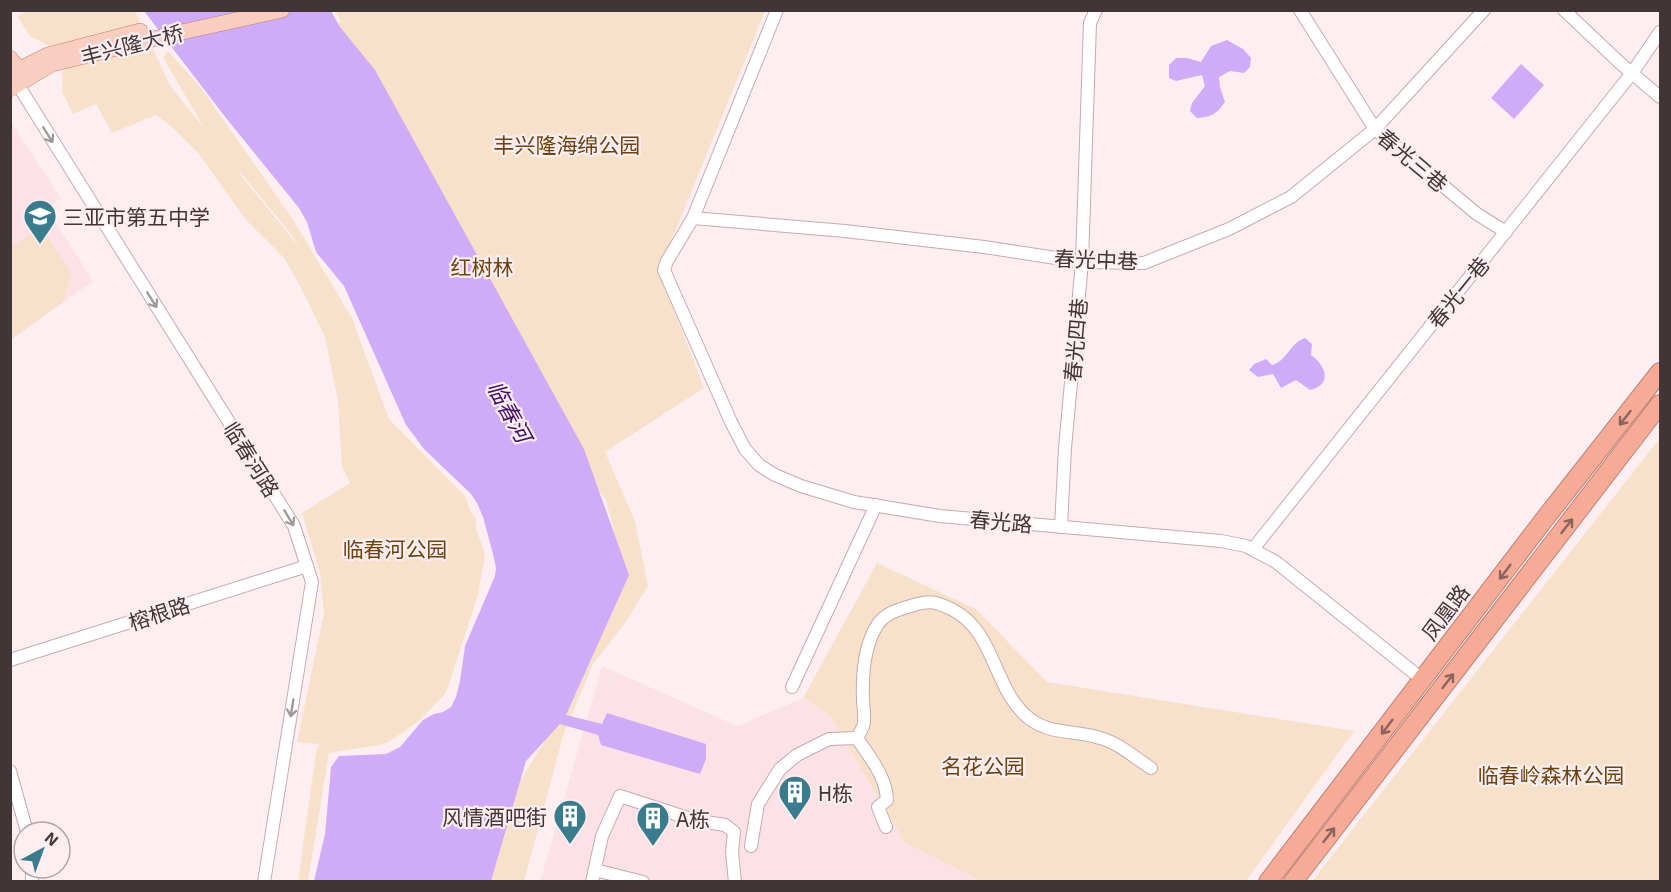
<svg xmlns="http://www.w3.org/2000/svg" width="1671" height="892" viewBox="0 0 1671 892" font-family="'Exo 2','Noto Sans SC',sans-serif">
<style>
.built{fill:#fce2e7}
.green{fill:#f8e1cb;fill-rule:evenodd}
.water{fill:#d0abf8}
.lines{fill:none;stroke-linecap:round;stroke-linejoin:round}
.minor-casing{stroke:#c8a9ae;stroke-width:14}
.major-casing{stroke:#b88275;stroke-width:16}
.highway-casing{stroke:#b88275;stroke-width:20}
.minor{stroke:#fff;stroke-width:12}
.major{stroke:#facdc1;stroke-width:15}
.highway{stroke:#f7ab97;stroke-width:18}
.oneway{stroke:#a09a9b}
.oneway2{stroke:#8a645d}
.labels{text-anchor:middle;dominant-baseline:central;stroke-width:4.5;stroke-linejoin:round;paint-order:stroke}
.street-label{font-size:21px;fill:#423537;stroke:#fdeff1}
.park-label{font-size:21px;fill:#6d420e;stroke:#fdeff1}
.poi-label{font-size:21px;fill:#423537;stroke:#fdeff1;text-anchor:start}
.water-label{font-size:22px;font-style:italic;fill:#430d68;stroke:#fdeff1}
</style>
<rect width="100%" height="100%" fill="#fdeff1"/>
<g class="built">
<path d="M10,121L61,198L47,209L93,281L11,340Z"/>
<path d="M602,666L737,726L803,698L829,715L905,843L981,881L540,882Z"/>
</g>
<g class="green">
<path d="M28,10L135,11L171,87L204,128L163,57L168,51L201,88L292,218L352,318L389,419L465,496L470,510L476,519V528L485,555L478,595L446,693L420,720L389,742L379,745L329,753L308,881H298L316,753L319,744L297,742L324,613L320,573L302,513L350,483L342,467L338,401L325,337L301,288L284,258L246,220L198,153L171,126L156,115L112,133L96,104L73,114L62,92L64,44L53,48L30,36L17,16ZM240,172L288,230L300,248L239,173Z"/>
<path d="M335,11H765L659,271L704,388L605,452L635,521L648,586L625,623L593,664L564,733L524,881H489L511,796L546,739L625,577L606,500L273,33L341,22Z"/>
<path d="M41,226L71,274L63,302L11,339V247Z"/>
<path d="M1660,438V881H1312Z"/>
<path d="M877,563L976,609L1047,682L1354,731L1246,881H981L905,843L829,715L803,698Z"/>
</g>
<g class="water">
<path d="M144,11H331L340,27L375,70L584,449L629,575L566,715L602,724L607,713L706,744V759L700,774L601,745L598,735L560,724L526,761L491,881H314L325,834L331,767L339,756L386,754L400,747L423,720L434,714L443,712L451,707L456,697L460,681L465,646L495,576L496,568L493,554L483,517L477,503L471,494L424,449L406,425L344,286L316,252L307,222L299,208L226,118Z"/>
<path d="M1227,40L1243,49L1251,58L1250,67L1244,73L1230,71L1219,77L1220,87L1225,102C1217,114 1211,117 1197,118L1190,111L1192,103L1205,86L1202,75L1176,81L1169,78V65L1176,58H1187L1201,62L1211,46Z"/>
<path d="M1521,64L1544,85L1514,119L1491,98Z"/>
<path d="M1305,338L1312,344L1311,355C1326,366 1333,384 1310,390L1296,380L1281,388L1273,374L1258,377L1249,370L1254,364L1266,359L1272,365C1286,362 1290,343 1305,338Z"/>
</g>
<g class="lines">
<defs>
<g id="minor">
<path d="M777,10L693,218L667,261L664,270L731,422L745,449L759,465L775,475L801,486L854,502L940,516L1221,541L1246,546L1276,562L1423,680"/>
<path d="M1300,10L1375,129L1477,214L1506,232"/>
<path d="M1564,10L1620,63L1660,97"/>
<path d="M18,85L294,526L312,582L264,882"/>
<path d="M693,218L845,231L984,247L1082,262L1144,263L1229,229L1291,197L1375,129L1484,10"/>
<path d="M1061,527L1065,448L1082,262L1090,23L1096,10"/>
<path d="M1253,549L1632,73L1660,32"/>
<path d="M10,660L307,566"/>
<path d="M792,687L876,505"/>
<path d="M857,738C859,734 864,727 864,722C865,715 863,706 863,699C862,674 864,645 878,624C886,612 901,609 914,605C931,600 937,602 953,610C996,632 993,691 1030,719C1051,735 1076,730 1100,738C1119,743 1135,758 1151,768"/>
<path d="M10,771L27,832"/>
<path d="M751,846L758,804L780,769L797,755L829,739L857,738C870,758 886,776 887,800L878,807L886,827"/>
<path d="M32,868V882"/>
<path d="M595,870L643,882"/>
<path d="M592,882L602,836L620,796L694,820L725,825L734,832L732,852L735,882"/>
</g>
<g id="major">
<path d="M10,58L19,69L18,79"/>
<path d="M10,74L48,55L140,31"/>
<path d="M10,89L52,64L182,32L282,10"/>
</g>
<g id="highway">
<path d="M1268,882L1543,521L1660,372"/>
<path d="M1293,882L1660,404"/>
</g>
</defs>
<use href="#minor" class="minor-casing"/>
<use href="#major" class="major-casing"/>
<use href="#highway" class="highway-casing"/>
<use href="#minor" class="minor"/>
<use href="#major" class="major"/>
<use href="#highway" class="highway"/>
</g>
<defs><path id="oneway-shaft" d="M-6 0H5M1.5-3L5.5 0L1.5 3" fill="none" stroke-width="1.6" stroke-linecap="round" stroke-linejoin="round" transform="scale(1.5)"/></defs>
<g class="oneway">
<use href="#oneway-shaft" transform="translate(48 135) rotate(58)"/>
<use href="#oneway-shaft" transform="translate(152 300) rotate(58)"/>
<use href="#oneway-shaft" transform="translate(289 518) rotate(59)"/>
<use href="#oneway-shaft" transform="translate(292 708) rotate(99)"/>
</g>
<g class="oneway2">
<use href="#oneway-shaft" transform="translate(1625 418) rotate(128)"/>
<use href="#oneway-shaft" transform="translate(1567 526) rotate(-52)"/>
<use href="#oneway-shaft" transform="translate(1505 572) rotate(127)"/>
<use href="#oneway-shaft" transform="translate(1448 681) rotate(-52)"/>
<use href="#oneway-shaft" transform="translate(1387 727) rotate(127)"/>
<use href="#oneway-shaft" transform="translate(1329 835) rotate(-52)"/>
</g>
<defs>
<symbol id="school-pin" viewBox="-11 -11 22 30"><path d="M0 17L-7.5 6A9.5 9.5 0 1 1 7.5 6Z" fill="#397c8d" stroke="#fdeff1"/><path d="M0-5L7-2L0 1L-7-2ZM-4 1L0 2.5L4 1V4Q0 6-4 4Z" fill="#fff"/></symbol>
<symbol id="building-pin" viewBox="-11 -11 22 30"><path d="M0 17L-7.5 6A9.5 9.5 0 1 1 7.5 6Z" fill="#397c8d" stroke="#fdeff1"/><path d="M-4-6H4V6H1V3H-1V6H-4ZM-2.5-4.3h1.7v1.8h-1.7ZM.8-4.3h1.7v1.8H.8ZM-2.5-1h1.7V.8h-1.7ZM.8-1h1.7V.8H.8Z" fill="#fff"/></symbol>
</defs>
<g fill-rule="evenodd">
<use href="#school-pin" x="21" y="197" width="38" height="52"/>
<use href="#building-pin" x="776" y="773" width="38" height="52"/>
<use href="#building-pin" x="551" y="797" width="38" height="52"/>
<use href="#building-pin" x="634" y="799" width="38" height="52"/>
</g>
<g class="labels">
<g class="street-label">
<text transform="translate(132 44) rotate(-14)">丰兴隆大桥</text>
<text transform="translate(1413 160) rotate(40)">春光三巷</text>
<text transform="translate(1096 259) rotate(2)">春光中巷</text>
<text transform="translate(1458 292) rotate(-51)">春光一巷</text>
<text transform="translate(1075 340) rotate(-85)">春光四巷</text>
<text transform="translate(252 459) rotate(58)">临春河路</text>
<text transform="translate(1001 521) rotate(5)">春光路</text>
<text transform="translate(1445 612) rotate(-53)">凤凰路</text>
<text transform="translate(159 613) rotate(-18)">榕根路</text>
</g>
<g class="park-label">
<text x="567" y="144">丰兴隆海绵公园</text>
<text x="482" y="266">红树林</text>
<text x="395" y="548">临春河公园</text>
<text x="983" y="765">名花公园</text>
<text x="1551" y="774">临春岭森林公园</text>
</g>
<g class="poi-label">
<text x="63" y="216">三亚市第五中学</text>
<text x="818" y="792">H栋</text>
<text x="547" y="816" text-anchor="end">风情酒吧街</text>
<text x="676" y="818">A栋</text>
</g>
<g class="water-label">
<text transform="translate(510 411) rotate(61)">临春河</text>
</g>
</g>
<rect width="1671" height="892" fill="none" stroke="#423537" stroke-width="24"/>
<g transform="translate(42 850) rotate(41)"><circle r="28" fill="#fdeff1" stroke="#b2a5a7" stroke-width="1.5"/>
<path d="M0-4.5L10 22L0 15L-10 22Z" fill="#397c8d"/>
<text y="-9" font-size="16" font-weight="bold" text-anchor="middle" fill="#423537">N</text>
</g>
</svg>
